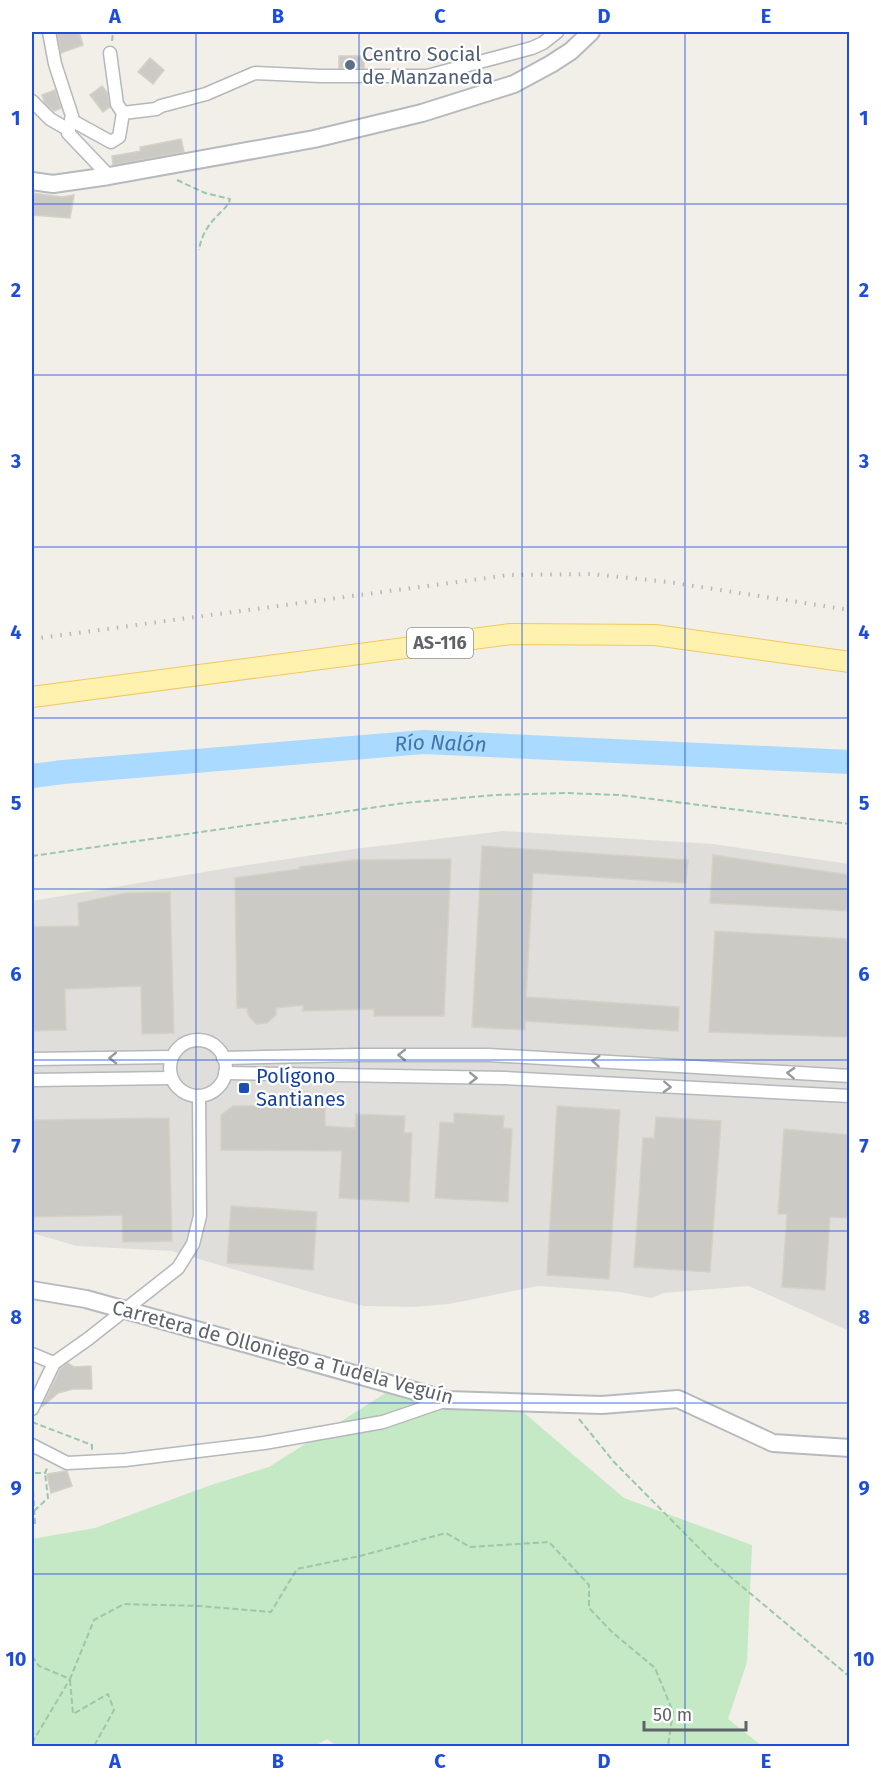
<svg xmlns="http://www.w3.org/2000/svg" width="881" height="1778" viewBox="0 0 881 1778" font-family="'Fira Sans',sans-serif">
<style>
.industrial{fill:#e0deda}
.green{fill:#c5e8c5}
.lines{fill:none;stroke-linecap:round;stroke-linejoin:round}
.river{stroke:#aadaff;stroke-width:24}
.building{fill:#cccac5;stroke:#d6d1c6;stroke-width:1.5}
.street-casing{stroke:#b5b8bc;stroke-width:15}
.secondary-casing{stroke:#b6babf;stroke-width:20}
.primary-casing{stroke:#f2c960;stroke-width:22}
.path{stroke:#9cc7a9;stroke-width:2;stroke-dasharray:6 3;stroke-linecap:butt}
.street{stroke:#fff;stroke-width:12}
.secondary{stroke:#fff;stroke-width:16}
.primary{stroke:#fff2af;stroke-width:20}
.rail{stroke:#b6b7b8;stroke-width:4;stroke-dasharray:1.5 8;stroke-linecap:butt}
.oneway{stroke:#979a9d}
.grid{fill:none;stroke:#1d4ed8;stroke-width:1.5;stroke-opacity:0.55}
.service-dot{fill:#5c6f8a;stroke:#fff;stroke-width:2}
.transit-dot{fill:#1a4fb4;stroke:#fff;stroke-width:2}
.labels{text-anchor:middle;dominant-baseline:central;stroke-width:4.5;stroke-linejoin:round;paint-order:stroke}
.shield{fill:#fff;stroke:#8f9295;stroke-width:1.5}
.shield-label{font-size:18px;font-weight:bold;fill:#5f6368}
.service-label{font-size:20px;fill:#4e5e75;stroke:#fff;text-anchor:start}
.transit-label{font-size:20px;fill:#164399;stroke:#fff;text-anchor:start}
.street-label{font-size:20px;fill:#5f6368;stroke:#fff}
.water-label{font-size:21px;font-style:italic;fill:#4174aa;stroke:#fff}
.neatline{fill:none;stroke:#1d4ed8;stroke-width:2}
.grid-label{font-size:20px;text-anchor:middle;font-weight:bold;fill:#1d4ed8}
</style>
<rect width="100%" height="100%" fill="#f1efe8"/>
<path class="industrial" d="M503,831L713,844L849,864V1331L749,1286L664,1293L651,1298L620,1292L538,1286L449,1304L414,1307L364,1306L317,1294L172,1251L77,1246L32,1233V901L228,868L354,849Z"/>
<path class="green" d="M403,1382L516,1406L624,1498L752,1545L747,1662L728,1719L762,1746H337L327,1739L315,1746H32V1539L95,1528L208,1486L269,1467Z"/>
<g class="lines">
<path class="river" id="s1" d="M32,776L63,772L424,742L850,762"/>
</g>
<g class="building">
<path d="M57,32H79L83,45L61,53Z"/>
<rect x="339" y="56" width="25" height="12"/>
<path d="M150,58L164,70L153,84L138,72Z"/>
<path d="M102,86L107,92L110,107L103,112L90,95Z"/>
<path d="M55,90L61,108L54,111L45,103L42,95Z"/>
<path d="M181,139L184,152L113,165L112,156L141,151L140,147Z"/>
<path d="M32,193L62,197L74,195L70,218L33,215L34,206H32Z"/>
<path d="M482,846L688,860L686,883L533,873L526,997L679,1007L678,1031L525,1021V1030L472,1027Z"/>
<path d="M713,855L849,875V911L710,903Z"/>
<path d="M451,859L444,1016H374V1009L303,1011V1005L276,1008V1015L267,1023L256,1024L248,1015L247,1008H237L235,878L299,869V867L354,860Z"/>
<path d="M170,892L174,1033L142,1034L141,986L65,989L66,1030L33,1031L32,927L79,926L78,903L126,893Z"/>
<path d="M715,931L849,939V1037L709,1032Z"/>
<path d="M233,1106H325V1126L355,1128L356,1114L405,1116L404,1133H412L409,1202L339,1198L342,1151L221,1150V1115Z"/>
<path d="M557,1106L620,1110L609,1279L547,1275Z"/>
<path d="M454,1113L504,1116L503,1128L512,1129L508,1202L435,1198L440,1122L454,1123Z"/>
<path d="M656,1117L721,1121L710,1272L634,1267L643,1138H654Z"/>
<path d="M169,1118L172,1241L123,1242L122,1215L32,1217V1120Z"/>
<path d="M784,1129L849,1135V1218L830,1217L825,1290L782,1287L787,1214H778Z"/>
<path d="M231,1206L317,1212L313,1270L227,1263Z"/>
<path d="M68,1363L74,1367L91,1366L92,1389H73L58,1393L42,1407L61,1368Z"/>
<path d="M65,1471H67L72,1486L51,1493L47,1474Z"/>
</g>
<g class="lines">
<defs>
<g id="street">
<path d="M49,32L55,64L72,116L68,133L109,176"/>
<path d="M110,53L117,104L123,113"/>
<path d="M32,101L50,119L69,130"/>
<path d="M71,120L111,142L119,137L123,113L156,109L161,106L206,94L255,73L321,76H427L532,48L543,43L557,32"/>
<circle cx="198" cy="1068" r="28"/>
<path d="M223,1058L356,1055H489L850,1076"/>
<path d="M32,1059L172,1057"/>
<path d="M225,1073L505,1078L850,1096"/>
<path d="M32,1080L171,1078"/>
<path d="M32,1354L54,1363"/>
<path d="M32,1409L54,1363L88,1339L178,1268L193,1244L200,1216L199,1096"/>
<path d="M32,1445L67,1463L125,1460L264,1443L383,1422L447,1400"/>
</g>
<g id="secondary">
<path d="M32,181L53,184L109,176L314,139L422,113L514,84L551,64L571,51L591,32"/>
<path d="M32,1290L86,1299L447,1400L602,1405L678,1399L773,1443L850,1448"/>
</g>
<path id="primary" d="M32,697L511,634L655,635L850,662"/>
</defs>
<use href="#street" class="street-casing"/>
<use href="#secondary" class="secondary-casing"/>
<use href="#primary" class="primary-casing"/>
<g class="path">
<path d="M112,41L113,32"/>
<path d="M177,180L205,193L230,199C228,207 223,209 218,215C208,225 201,236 199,250"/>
<path d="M32,856L405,803L495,795L565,793L620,795L850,824"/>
<path d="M579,1419L614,1462L714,1563L850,1677"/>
<path d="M32,1422L92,1445V1450"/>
<path d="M34,1511L48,1498L45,1473"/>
<path d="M35,1524L32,1473H45L48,1466"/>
<path d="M32,1656L39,1666L70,1679L94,1620L124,1604L200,1606L271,1612L297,1569L360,1556L446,1533L470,1547L549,1542L589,1585V1608L612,1632L655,1668L673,1712L668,1746"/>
<path d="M70,1680L73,1714L108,1694L114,1710L94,1746"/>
<path d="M32,1743L70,1679"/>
</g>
<use href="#street" class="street"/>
<use href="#secondary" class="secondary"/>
<use href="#primary" class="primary"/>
<path class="rail" d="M32,639L509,575L591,574L668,582L850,610"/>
</g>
<defs><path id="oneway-chevron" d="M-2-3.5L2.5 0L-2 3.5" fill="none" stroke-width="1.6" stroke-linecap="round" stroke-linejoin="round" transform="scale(1.5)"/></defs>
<g class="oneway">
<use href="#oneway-chevron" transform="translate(402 1055) rotate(180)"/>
<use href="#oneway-chevron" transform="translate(113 1058) rotate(179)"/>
<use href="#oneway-chevron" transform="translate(596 1061) rotate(-176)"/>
<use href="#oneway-chevron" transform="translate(791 1073) rotate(-177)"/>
<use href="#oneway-chevron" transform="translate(473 1078) rotate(1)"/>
<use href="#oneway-chevron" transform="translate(667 1087) rotate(3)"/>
</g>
<path class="grid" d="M196,32V1746M359,32V1746M522,32V1746M685,32V1746M32,204H850M32,375H850M32,547H850M32,718H850M32,889H850M32,1060H850M32,1231H850M32,1403H850M32,1574H850"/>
<circle class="service-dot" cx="350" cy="65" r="6"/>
<rect class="transit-dot" x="238" y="1082" width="12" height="12" rx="3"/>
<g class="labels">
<rect class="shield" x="407" y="628" width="66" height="30" rx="4.5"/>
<g class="shield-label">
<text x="440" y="643">AS-116</text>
</g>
<g class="service-label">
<text x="362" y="54">Centro Social<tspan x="362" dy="23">de Manzaneda</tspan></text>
</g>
<g class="transit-label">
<text x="256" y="1076">Polígono<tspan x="256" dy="23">Santianes</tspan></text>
</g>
<g class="street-label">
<text transform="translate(283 1352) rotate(15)">Carretera de Olloniego a Tudela Veguín</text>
</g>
<g class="water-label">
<text stroke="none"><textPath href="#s1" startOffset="410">Río Nalón</textPath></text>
</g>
</g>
<rect width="881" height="1778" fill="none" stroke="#ffffff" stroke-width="66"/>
<path d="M644 1721v9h102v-9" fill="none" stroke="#5f6368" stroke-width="3"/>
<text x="653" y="1721" font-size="18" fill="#5f6368" stroke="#ffffff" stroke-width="4.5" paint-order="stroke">50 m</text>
<rect x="33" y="33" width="815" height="1712" class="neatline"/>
<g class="grid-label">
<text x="115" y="23">A</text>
<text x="278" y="23">B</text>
<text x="440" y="23">C</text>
<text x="604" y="23">D</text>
<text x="766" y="23">E</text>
<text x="16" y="125">1</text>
<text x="864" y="125">1</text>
<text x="16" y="297">2</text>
<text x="864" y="297">2</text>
<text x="16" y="468">3</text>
<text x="864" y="468">3</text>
<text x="16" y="639">4</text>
<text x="864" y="639">4</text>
<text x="16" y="810">5</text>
<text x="864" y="810">5</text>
<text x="16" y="981">6</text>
<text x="864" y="981">6</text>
<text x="16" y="1153">7</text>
<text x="864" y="1153">7</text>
<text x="16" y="1324">8</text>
<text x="864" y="1324">8</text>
<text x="16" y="1495">9</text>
<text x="864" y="1495">9</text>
<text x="16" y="1666">10</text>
<text x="864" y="1666">10</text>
<text x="115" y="1768">A</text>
<text x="278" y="1768">B</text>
<text x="440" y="1768">C</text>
<text x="604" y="1768">D</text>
<text x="766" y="1768">E</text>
</g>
</svg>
